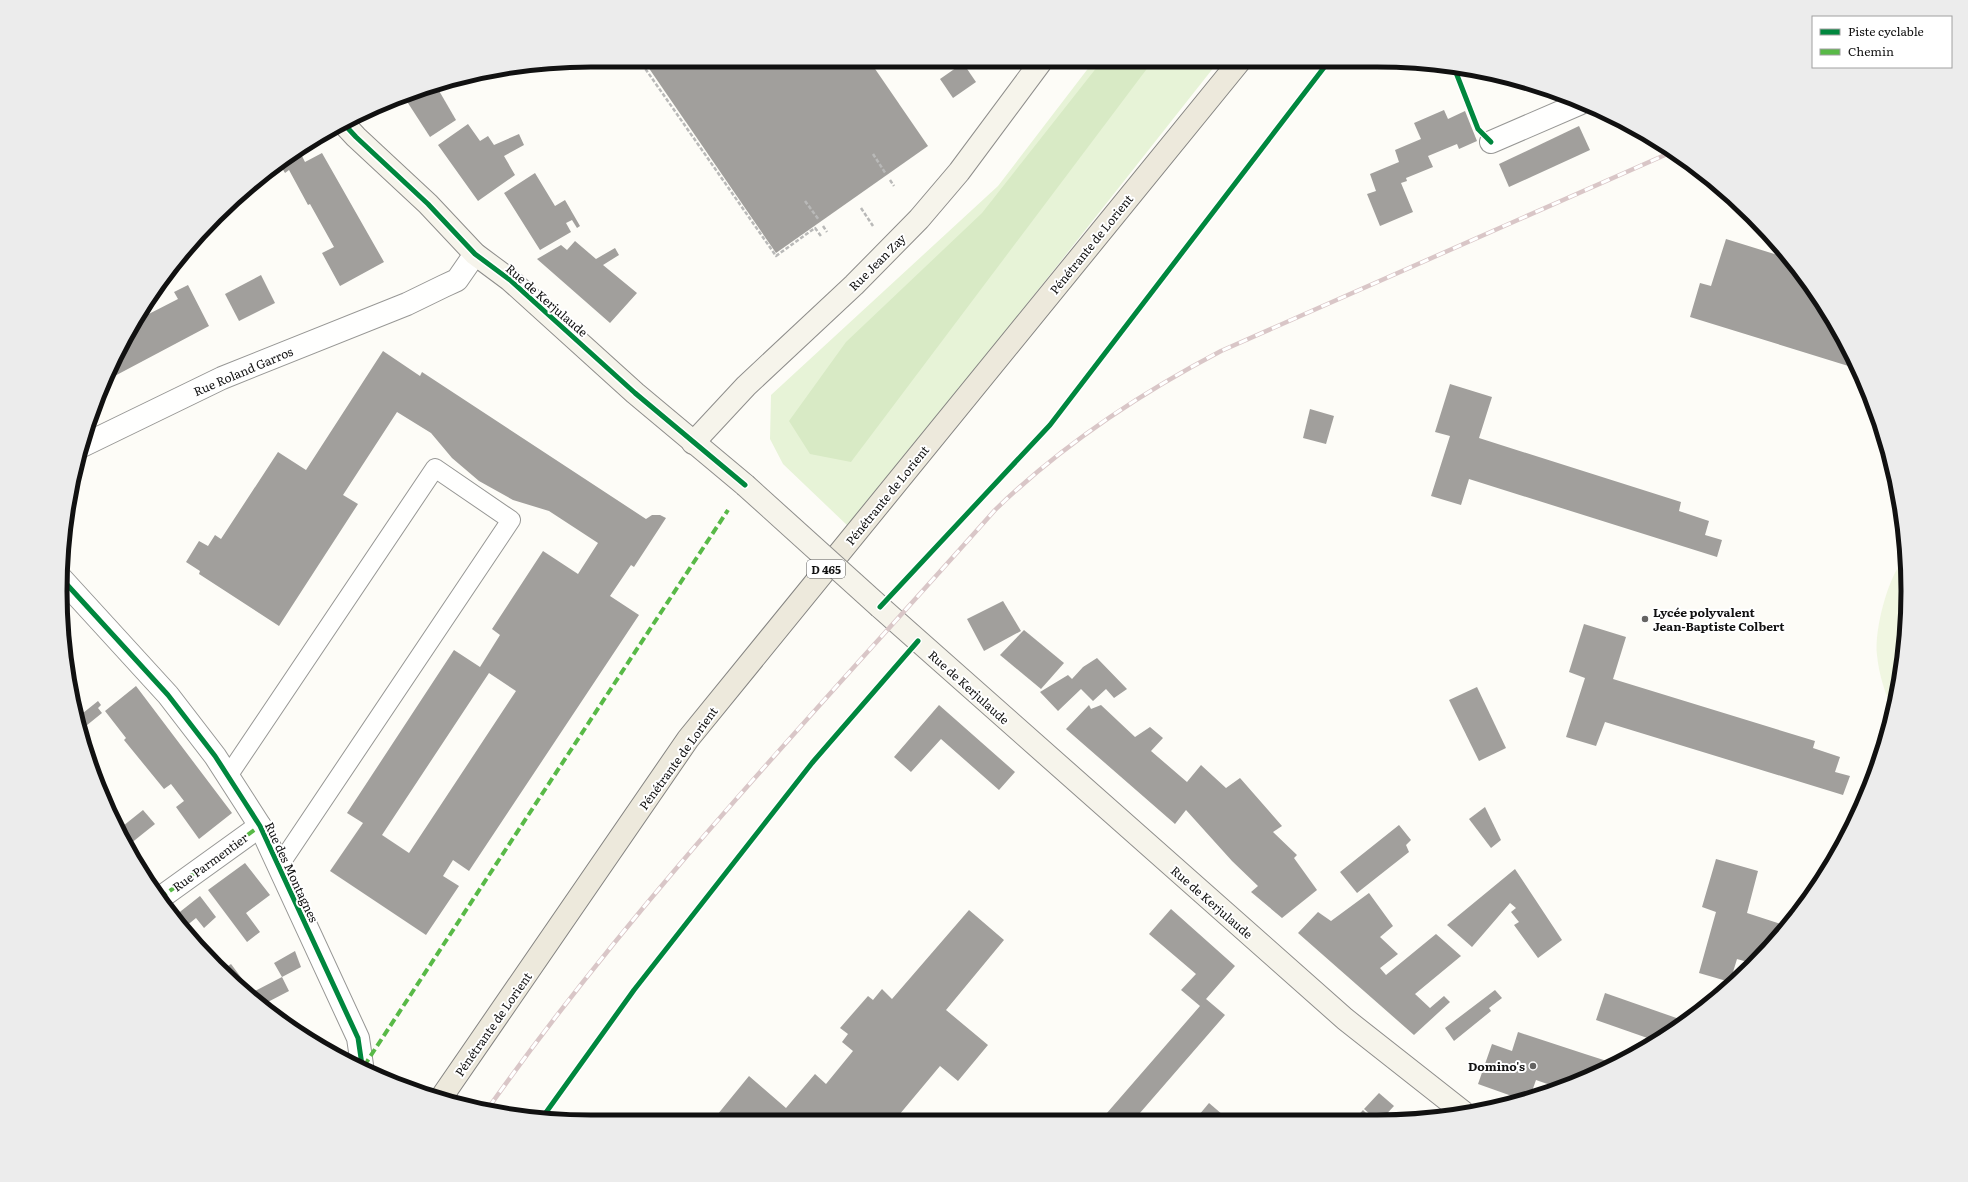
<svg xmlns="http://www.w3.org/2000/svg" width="1968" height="1182" viewBox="0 0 1968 1182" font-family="Literata,serif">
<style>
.green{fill:#e7f3d7}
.forest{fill:#d8eac5}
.pitch{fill:#f0f6e1}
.building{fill:#a19f9c;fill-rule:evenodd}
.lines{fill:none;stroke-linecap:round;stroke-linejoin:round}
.lane-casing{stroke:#979795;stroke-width:20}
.street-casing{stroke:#979795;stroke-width:24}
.secondary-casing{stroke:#8e8d8b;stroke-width:24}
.primary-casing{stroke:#858482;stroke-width:24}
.path{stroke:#b9b9b8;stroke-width:2.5;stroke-dasharray:4 2;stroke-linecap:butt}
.lane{stroke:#fffffe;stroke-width:18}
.street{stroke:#fffffe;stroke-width:22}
.secondary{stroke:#f6f4eb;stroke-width:22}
.primary{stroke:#ede9dc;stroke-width:22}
.rail-casing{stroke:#d9c6c7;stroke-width:4.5}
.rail{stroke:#fff;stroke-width:3;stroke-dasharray:9;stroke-linecap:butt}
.secondary-bridge-casing{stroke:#8e8d8b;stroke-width:24;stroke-linecap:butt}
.secondary-bridge{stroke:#f6f4eb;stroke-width:22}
.quiet{stroke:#58b947;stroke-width:4;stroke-dasharray:8 4;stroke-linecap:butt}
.cycleway-casing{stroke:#fff;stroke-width:8}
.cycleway{stroke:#00873e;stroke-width:5}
.poi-dot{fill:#646362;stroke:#fff;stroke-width:1.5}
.labels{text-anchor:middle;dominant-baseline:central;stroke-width:4;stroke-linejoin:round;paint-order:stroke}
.shield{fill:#fff;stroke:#585858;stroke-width:1}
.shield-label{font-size:11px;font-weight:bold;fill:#111}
.street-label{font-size:12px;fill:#111;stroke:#fff}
.poi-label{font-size:12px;font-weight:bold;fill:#111;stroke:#fff;text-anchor:start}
.rim{fill:none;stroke:#111;stroke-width:5}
</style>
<rect width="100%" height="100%" fill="#fdfcf7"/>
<path class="green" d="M1093,62H1218L850,528L783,464L770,439L771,395L998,186Z"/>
<path class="forest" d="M1101,62H1152L851,462L810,454L789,421L846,342L982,213Z"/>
<path class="pitch" d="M1905,558L1908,591L1901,640L1902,653L1898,695L1893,711C1885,693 1879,675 1877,655C1874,631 1888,575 1905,558Z"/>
<g class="building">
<path d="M871,63L928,146L776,253L646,64Z"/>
<path d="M963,63L976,82L953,98L940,79Z"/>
<path d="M438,89L456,120L430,137L406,100L418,94Z"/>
<path d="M1444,110L1448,119L1465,111L1477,141L1459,149L1457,144L1428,156L1433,167L1406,178L1407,181L1401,183L1413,212L1380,226L1367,194L1376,191L1370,174L1399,162L1395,150L1421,139L1414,123Z"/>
<path d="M468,124L480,141L488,136L494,145L519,134L524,145L504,156L515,175L478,201L438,145Z"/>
<path d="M1579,126L1590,150L1509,187L1499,164Z"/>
<path d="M299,150L305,162L322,153L384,262L340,286L322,253L334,247L310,204L308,205L289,170L285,173L279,163Z"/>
<path d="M535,173L555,206L565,200L580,226L577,228L572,220L566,223L571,232L540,250L504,193Z"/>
<path d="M1726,239L1787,258L1819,296L1858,369L1690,317L1700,283L1711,286Z"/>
<path d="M575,241L596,259L615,248L619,255L603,265L637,293L610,323L537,259L561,245L567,250Z"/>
<path d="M261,275L275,303L239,321L225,294Z"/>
<path d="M188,285L209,326L109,379L135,326L141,323L139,319L178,299L174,292Z"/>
<path d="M383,351L420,376L422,372L646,519L652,515H660L666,518L634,567L631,565L610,596L639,615L469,871L453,860L443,876L459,886L426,935L330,871L363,823L347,813L454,650L480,667L500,635L492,629L543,551L578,574L598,543L549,511L513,500L479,481L452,458L431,433L397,412L343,495L358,504L279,626L199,574L200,571L186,562L199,541L208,546L215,535L221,539L278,452L306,470ZM489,673L516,691L409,853L382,835Z"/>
<path d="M1450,384L1492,397L1479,438L1681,502L1679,511L1709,521L1705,535L1722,540L1717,557L1469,479L1461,505L1431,496L1450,436L1435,432Z"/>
<path d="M1310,409L1334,416L1326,444L1303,438Z"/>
<path d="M1003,601L1021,631L984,651L967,619Z"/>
<path d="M1584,624L1626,637L1613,679L1815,741L1813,748L1840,757L1835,772L1850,776L1843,795L1605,722L1596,746L1566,737L1585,678L1569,672Z"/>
<path d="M1024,630L1064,663L1041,689L1000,655Z"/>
<path d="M1097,658L1127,689L1114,698L1106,689L1093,701L1081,689L1058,711L1040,692L1068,675L1072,679L1083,667Z"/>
<path d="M136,686L232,813L199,839L176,807L184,801L171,784L164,789L124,740L126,738L105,711Z"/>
<path d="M1477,687L1506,748L1479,761L1449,700Z"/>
<path d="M98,701L101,705L98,708L102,713L81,730L74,702L83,713Z"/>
<path d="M939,705L1015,772L999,790L941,739L911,772L894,757Z"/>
<path d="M1089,705L1091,709L1101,705L1135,737L1150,727L1163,738L1151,751L1187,782L1201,765L1226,788L1240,778L1282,826L1273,832L1297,855L1294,858L1317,890L1282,918L1251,892L1258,886L1232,861L1186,810L1175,824L1066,729Z"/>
<path d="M1485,807L1501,840L1491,848L1469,819Z"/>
<path d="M143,810L155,824L130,844L118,830Z"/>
<path d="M1399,825L1411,840L1406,845L1409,852L1357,893L1340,872Z"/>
<path d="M1716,859L1758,871L1747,913L1784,925L1751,963L1737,959L1730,982L1699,973L1716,912L1702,907Z"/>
<path d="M245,863L270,895L246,913L260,932L247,942L208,890Z"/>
<path d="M1515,869L1562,940L1538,958L1514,925L1519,922L1511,912L1516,908L1510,903L1472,947L1447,925Z"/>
<path d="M1369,893L1393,926L1380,937L1398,954L1380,968L1386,975L1436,934L1461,956L1415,994L1430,1008L1444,996L1450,1002L1414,1035L1298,933L1318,912L1331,921Z"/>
<path d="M200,896L216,917L204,928L196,918L185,927L176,915Z"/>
<path d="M1171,909L1235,966L1206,999L1225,1015L1133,1121H1100L1200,1006L1181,990L1196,974L1149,934Z"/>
<path d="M969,910L1004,940L946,1010L988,1045L958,1081L940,1066L894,1121H870L862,1115L857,1121L713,1120L749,1076L786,1108L815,1074L826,1084L853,1051L842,1042L848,1034L840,1028L868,996L873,1000L882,989L892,999Z"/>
<path d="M295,951L301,967L282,977L289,991L262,1005L253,992L282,977L274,963Z"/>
<path d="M231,964L252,992L248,994L221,971Z"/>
<path d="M1495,990L1502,998L1489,1008L1491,1011L1454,1041L1445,1028Z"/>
<path d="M1605,993L1685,1021L1656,1041L1596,1020Z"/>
<path d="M1518,1032L1585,1054L1613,1063L1556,1087L1536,1080L1530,1097L1523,1100L1478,1084L1492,1044L1512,1051Z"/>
<path d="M1379,1093L1394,1106L1380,1121H1378L1364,1109Z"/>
<path d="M1209,1103L1230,1121H1194Z"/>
<path d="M1363,1110L1374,1121H1353Z"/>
</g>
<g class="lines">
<defs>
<path id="lane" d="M228,776L435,468L511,520L279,866"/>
<g id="street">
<path d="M1491,142L1579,104"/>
<path d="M82,446L222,378L407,304L444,286L457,280L475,254"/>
<path d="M61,578L168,695L215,756L244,801L260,826L358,1038L362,1065"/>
<path d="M160,898L260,826"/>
</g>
<g id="secondary">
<path d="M343,123L356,137L428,204L475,254L510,280L635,393L745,485"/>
<path d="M693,443L746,386L854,285L919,219L959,172L1040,63"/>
<path d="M880,607L1345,1019L1463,1112"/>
</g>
<path id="primary" d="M441,1098L688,739L1239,62"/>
</defs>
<use href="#lane" class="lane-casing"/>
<use href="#street" class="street-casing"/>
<use href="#secondary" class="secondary-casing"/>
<use href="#primary" class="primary-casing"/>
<g class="path">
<path d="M642,64L776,256L815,228L821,236"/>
<path d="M873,154L886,174"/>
<path d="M890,180L894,186"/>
<path d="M805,201L819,220"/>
<path d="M861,208L873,226"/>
<path d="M823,226L827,232"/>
</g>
<use href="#lane" class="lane"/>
<use href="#street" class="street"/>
<use href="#secondary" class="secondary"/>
<use href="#primary" class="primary"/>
<defs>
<path id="rail" d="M489,1107C640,894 822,705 995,510C1062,445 1139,394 1221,351L1674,151"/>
</defs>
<use href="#rail" class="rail-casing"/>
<use href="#rail" class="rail"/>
<defs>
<path id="secondary-bridge" d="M745,485L880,607"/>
</defs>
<use href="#secondary-bridge" class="secondary-bridge-casing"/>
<use href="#secondary-bridge" class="secondary-bridge"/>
<g class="quiet">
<path d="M160,898L260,826"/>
<path d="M364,1066L728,510"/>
</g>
<defs>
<g id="cycleway">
<path d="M1455,70L1478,129L1491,142"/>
<path d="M343,123L356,137L428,204L475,254L510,280L635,393L745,485"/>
<path d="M61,578L168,695L215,756L244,801L260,826L358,1038L362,1065"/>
<path d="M880,607L1050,425L1329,61"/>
<path d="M542,1118L634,990L812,763L918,641"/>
</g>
</defs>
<use href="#cycleway" class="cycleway-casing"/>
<use href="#cycleway" class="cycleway"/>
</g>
<g class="poi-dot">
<circle cx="1645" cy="619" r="4"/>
<circle cx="1533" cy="1066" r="4"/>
</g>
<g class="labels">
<rect class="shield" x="807" y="560" width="38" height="18" rx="3"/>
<g class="shield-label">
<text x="826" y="569">D 465</text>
</g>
<g class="street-label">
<text transform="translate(1091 244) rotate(-51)">Pénétrante de Lorient</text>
<text transform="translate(877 262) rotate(-45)">Rue Jean Zay</text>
<text transform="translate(547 300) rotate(41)">Rue de Kerjulaude</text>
<text transform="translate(243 371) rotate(-23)">Rue Roland Garros</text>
<text transform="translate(887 495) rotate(-51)">Pénétrante de Lorient</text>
<text transform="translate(969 687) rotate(42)">Rue de Kerjulaude</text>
<text transform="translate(678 758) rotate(-54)">Pénétrante de Lorient</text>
<text transform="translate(210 862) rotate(-36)">Rue Parmentier</text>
<text transform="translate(292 872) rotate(65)">Rue des Montagnes</text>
<text transform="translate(1212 902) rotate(41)">Rue de Kerjulaude</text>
<text transform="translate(493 1024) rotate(-55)">Pénétrante de Lorient</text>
</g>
<g class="poi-label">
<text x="1653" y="612">Lycée polyvalent<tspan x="1653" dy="14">Jean-Baptiste Colbert</tspan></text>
<text x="1525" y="1066" text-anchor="end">Domino's</text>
</g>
</g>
<path d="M0 0H1968V1182H0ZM591 67H1377A524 524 0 0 1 1901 591V591A524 524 0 0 1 1377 1115H591A524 524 0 0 1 67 591V591A524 524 0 0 1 591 67Z" fill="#ececec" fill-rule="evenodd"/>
<path class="rim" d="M591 67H1377A524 524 0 0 1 1901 591V591A524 524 0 0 1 1377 1115H591A524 524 0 0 1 67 591V591A524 524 0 0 1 591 67Z"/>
<rect x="1812" y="16" width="140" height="52" fill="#ffffff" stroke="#a0a0a0"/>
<rect x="1820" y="29" width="20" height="6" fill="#00873e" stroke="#a0a0a0"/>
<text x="1848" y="36" font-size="12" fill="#111111">Piste cyclable</text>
<rect x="1820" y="49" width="20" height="6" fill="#58b947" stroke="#a0a0a0"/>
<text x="1848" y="56" font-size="12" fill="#111111">Chemin</text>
</svg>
